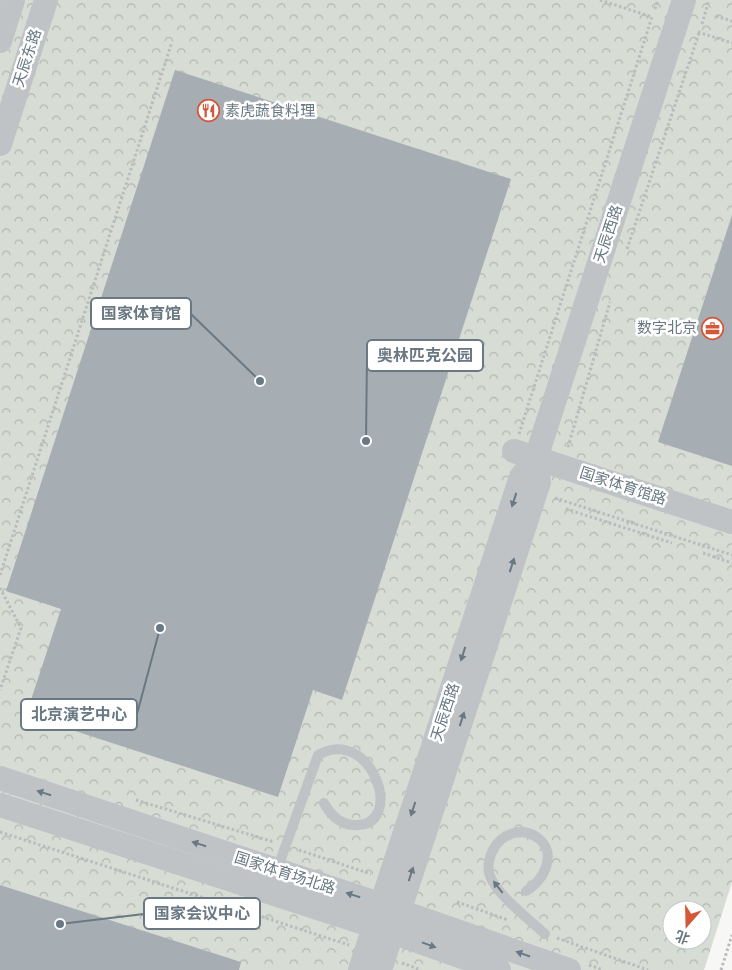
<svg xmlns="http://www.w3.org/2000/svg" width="732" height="970" viewBox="0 0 732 970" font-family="'Roboto Condensed','Noto Sans SC',sans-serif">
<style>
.forest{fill:url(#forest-crowns);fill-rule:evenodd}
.building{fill:#a7aeb3}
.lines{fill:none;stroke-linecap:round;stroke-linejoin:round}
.path{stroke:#b9bcbe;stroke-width:3;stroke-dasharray:2.5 2.5;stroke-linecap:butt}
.service{stroke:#bfc3c6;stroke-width:10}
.tertiary{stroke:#bfc3c6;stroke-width:24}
.oneway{fill:#697883}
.labels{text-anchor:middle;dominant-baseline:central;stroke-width:5;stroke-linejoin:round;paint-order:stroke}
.street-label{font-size:15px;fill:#697883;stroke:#fff}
.poi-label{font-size:15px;fill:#697883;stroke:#fff;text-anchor:start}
.leader{fill:none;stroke:#697883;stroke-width:2}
.callout-dot{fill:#697883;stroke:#fff;stroke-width:2}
.callout{fill:#fff;stroke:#697883;stroke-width:2}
.callout-label{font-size:16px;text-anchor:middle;font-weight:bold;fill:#697883}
</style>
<defs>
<pattern id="forest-crowns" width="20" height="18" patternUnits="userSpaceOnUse" patternTransform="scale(1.25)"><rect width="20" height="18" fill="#d7dcd4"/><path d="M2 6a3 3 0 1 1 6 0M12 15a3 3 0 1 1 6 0" fill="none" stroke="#b2b7b1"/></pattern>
</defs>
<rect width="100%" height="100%" fill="#f7f7f5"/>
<path class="forest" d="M0,0H732V882L704,970H0ZM672,910H702V940H672Z"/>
<g class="building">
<path d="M175,70L511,179L342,700L313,690L278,797L26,715L61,609L6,591Z"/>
<path d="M732,215V466L658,442Z"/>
<path d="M0,885L241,962L239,970H0Z"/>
</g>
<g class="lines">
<g class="path">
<path d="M600,0L652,17"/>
<path d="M655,9L658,0"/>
<path d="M716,16L732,21"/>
<path d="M702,24L709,0"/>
<path d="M698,32L732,43"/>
<path d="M627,249L699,33"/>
<path d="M519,434L652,17"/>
<path d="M568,447L610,302"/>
<path d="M555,498L732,555"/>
<path d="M566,509L672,543"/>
<path d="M703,553L732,563"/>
<path d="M0,575L172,42"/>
<path d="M0,588L21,628L0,690"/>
<path d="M136,800L274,842"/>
<path d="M0,832L349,945"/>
<path d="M299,850L371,874"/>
<path d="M457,902L508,920"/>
<path d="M557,938L648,970"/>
<path d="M402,963L421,970"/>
<path d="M589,965L603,970"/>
<path d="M721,970L732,935"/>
</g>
<g class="service">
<path d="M277,870L318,755C372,724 408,829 353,825C339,824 330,814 324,803"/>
<path d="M526,891C544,881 558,853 538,838C522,826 501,834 493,850C489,857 487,869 490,876C497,895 530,920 545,934"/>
</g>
<g class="tertiary">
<path d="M0,41L13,0"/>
<path d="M0,144L46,0"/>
<path d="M514,451L732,522"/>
<path d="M0,778L367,900L569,970"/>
<path d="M0,805L392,932L499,970"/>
<path d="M360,970L521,477L536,458L684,0"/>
<path d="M380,970L539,482L536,458"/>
</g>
</g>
<defs><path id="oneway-solid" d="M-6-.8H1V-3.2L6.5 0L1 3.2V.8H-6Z" transform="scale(1.25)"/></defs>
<g class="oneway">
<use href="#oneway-solid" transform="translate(514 500) rotate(108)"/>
<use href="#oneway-solid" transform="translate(512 565) rotate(-72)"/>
<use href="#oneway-solid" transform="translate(463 654) rotate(108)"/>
<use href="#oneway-solid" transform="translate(462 719) rotate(-72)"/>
<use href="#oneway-solid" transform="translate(44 793) rotate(-162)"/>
<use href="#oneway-solid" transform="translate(413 809) rotate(108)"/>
<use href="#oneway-solid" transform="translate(199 844) rotate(-162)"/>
<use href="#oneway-solid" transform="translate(411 874) rotate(-72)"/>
<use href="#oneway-solid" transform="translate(498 887) rotate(-128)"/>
<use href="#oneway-solid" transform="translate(353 895) rotate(-162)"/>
<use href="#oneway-solid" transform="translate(429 945) rotate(20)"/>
<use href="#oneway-solid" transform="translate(523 954) rotate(-161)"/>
</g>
<defs>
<symbol id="restaurant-ring" viewBox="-11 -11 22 22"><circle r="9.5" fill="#fff" stroke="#d35738" stroke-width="1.5"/><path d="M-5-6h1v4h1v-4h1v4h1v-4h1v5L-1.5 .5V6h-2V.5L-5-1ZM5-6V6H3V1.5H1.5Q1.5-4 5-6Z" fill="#d35738"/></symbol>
<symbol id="office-ring" viewBox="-11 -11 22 22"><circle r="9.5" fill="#fff" stroke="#d35738" stroke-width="1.5"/><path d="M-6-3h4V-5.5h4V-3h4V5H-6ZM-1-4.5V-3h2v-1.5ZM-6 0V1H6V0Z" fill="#d35738"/></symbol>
</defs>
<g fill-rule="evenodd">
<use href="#restaurant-ring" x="196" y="98" width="25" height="25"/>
<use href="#office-ring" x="700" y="316" width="25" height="25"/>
</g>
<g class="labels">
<g class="street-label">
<text transform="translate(27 58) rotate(-72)">天辰东路</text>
<text transform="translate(608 234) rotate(-72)">天辰西路</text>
<text transform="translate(623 486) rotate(18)">国家体育馆路</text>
<text transform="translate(445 712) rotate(-72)">天辰西路</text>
<text transform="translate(285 873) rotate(18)">国家体育场北路</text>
</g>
<g class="poi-label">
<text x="225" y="111">素虎蔬食料理</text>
<text x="697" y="328" text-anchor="end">数字北京</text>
</g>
</g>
<path class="leader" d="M260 381L191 314M366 441L367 356M160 628L137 714M60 924L144 914"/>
<g class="callout-dot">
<circle cx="260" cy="381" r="5"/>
<circle cx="366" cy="441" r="5"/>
<circle cx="160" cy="628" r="5"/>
<circle cx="60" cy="924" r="5"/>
</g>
<g class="callout">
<rect x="91" y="298" width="100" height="31" rx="5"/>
<rect x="367" y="340" width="116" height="31" rx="5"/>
<rect x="21" y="699" width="116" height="31" rx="5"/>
<rect x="144" y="898" width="116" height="31" rx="5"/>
</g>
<g class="callout-label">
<text x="141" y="319">国家体育馆</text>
<text x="425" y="361">奥林匹克公园</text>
<text x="79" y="720">北京演艺中心</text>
<text x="202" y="919">国家会议中心</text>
</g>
<g transform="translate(687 925) rotate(200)"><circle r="24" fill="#ffffff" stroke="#c3c9cd"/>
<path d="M0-4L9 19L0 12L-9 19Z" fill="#d35738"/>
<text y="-8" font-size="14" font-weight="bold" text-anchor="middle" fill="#697883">北</text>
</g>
</svg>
